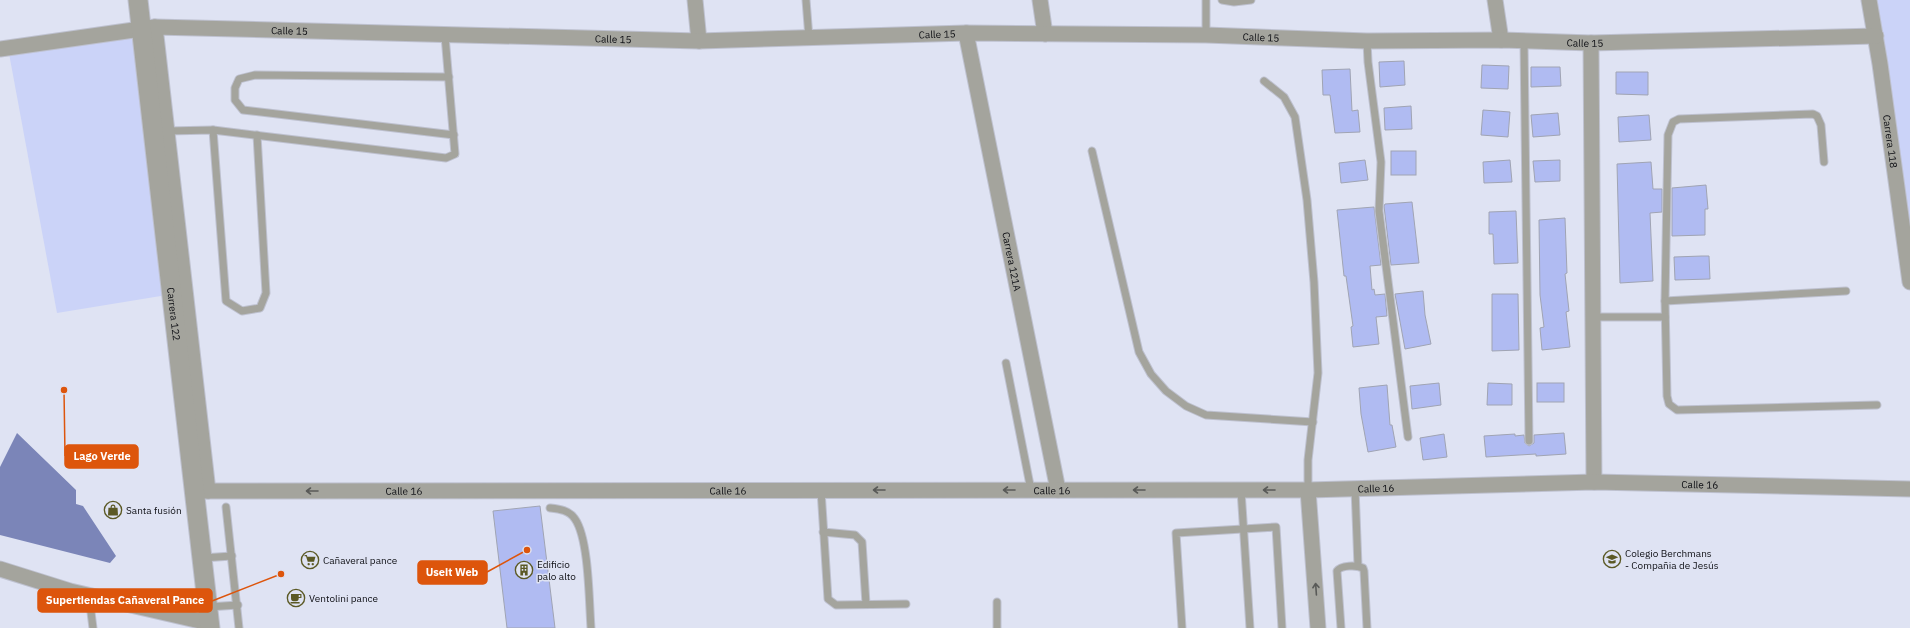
<svg xmlns="http://www.w3.org/2000/svg" width="1910" height="628" viewBox="0 0 1910 628" font-family="'IBM Plex Sans',sans-serif">
<style>
.green{fill:#cbd3f8}
.water{fill:#7b85b8}
.building{fill:#b0bbf2;stroke:#a0a4b3}
.lines{fill:none;stroke-linecap:round;stroke-linejoin:round}
.service-casing{stroke:#bec1cf;stroke-width:9}
.minor-casing{stroke:#bec1cf;stroke-width:17}
.tertiary-casing{stroke:#bec1cf;stroke-width:21}
.service{stroke:#a4a49d;stroke-width:7}
.minor{stroke:#a4a49d;stroke-width:15}
.tertiary{stroke:#a4a49d;stroke-width:19}
.oneway{stroke:#595a58}
.labels{text-anchor:middle;dominant-baseline:central;stroke-width:3;stroke-linejoin:round;paint-order:stroke}
.street-label{font-size:10px;fill:#0e0f14;stroke:#dfe3f3}
.poi-label{font-size:10px;fill:#0e0f14;stroke:#dfe3f3;text-anchor:start}
.leader{fill:none;stroke:#dd550c;stroke-width:1.5}
.callout-dot{fill:#dd550c;stroke:#dfe3f3;stroke-width:1.5}
.callout{fill:#dd550c;stroke:#dd550c;stroke-width:1.5}
.callout-label{font-size:11px;text-anchor:middle;font-weight:bold;fill:#fff}
</style>
<rect width="100%" height="100%" fill="#dfe3f3"/>
<g class="green">
<path d="M1869,0H1910V282Z"/>
<path d="M142,28L173,294L57,313L8,48Z"/>
</g>
<path class="water" d="M17,433L76,490V504L83,506L116,556L110,563L0,535V467Z"/>
<g class="building">
<path d="M1404,61L1405,85L1380,87L1379,62Z"/>
<path d="M1482,65L1509,66L1508,89L1481,88Z"/>
<path d="M1531,67H1560L1561,86L1531,87Z"/>
<path d="M1350,69L1352,111L1358,110L1360,132L1335,133L1330,95H1323L1322,70Z"/>
<path d="M1616,72H1648V95L1616,94Z"/>
<path d="M1411,106L1412,129L1385,130L1384,108Z"/>
<path d="M1483,110L1510,112L1508,137L1481,135Z"/>
<path d="M1558,113L1560,135L1533,137L1531,115Z"/>
<path d="M1649,115L1651,140L1619,142L1618,117Z"/>
<rect x="1391" y="151" width="25" height="24"/>
<path d="M1365,160L1368,180L1341,183L1339,163Z"/>
<path d="M1510,160L1512,182L1484,183L1483,162Z"/>
<path d="M1560,160V181L1535,182L1533,161Z"/>
<path d="M1651,162L1653,189H1662V212L1650,213L1653,281L1620,283L1617,164Z"/>
<path d="M1706,185L1708,209H1705V235L1672,236V188Z"/>
<path d="M1412,202L1419,263L1391,265L1384,206L1385,204Z"/>
<path d="M1374,207L1381,265L1370,266L1372,290L1374,289L1375,295L1385,294L1387,316L1376,317L1379,344L1353,347L1351,327L1353,326L1346,276H1344L1337,210Z"/>
<path d="M1516,211L1518,263L1494,264L1493,234H1489V212Z"/>
<path d="M1565,218L1567,273L1565,274L1569,311L1566,312L1570,347L1542,350L1540,328L1544,327L1540,295L1539,220Z"/>
<path d="M1702,256H1709L1710,279L1675,280L1674,257Z"/>
<path d="M1423,291L1425,315L1431,344L1405,349L1395,294Z"/>
<path d="M1492,294H1518L1519,350L1492,351Z"/>
<path d="M1439,383L1441,405L1412,409L1410,386Z"/>
<path d="M1488,383L1512,384V405H1487Z"/>
<rect x="1537" y="383" width="27" height="19"/>
<path d="M1387,385L1390,425H1392L1396,447L1368,452L1361,414L1359,388Z"/>
<path d="M1564,433L1566,454L1536,456V454L1486,457L1484,436L1515,434V436L1524,435L1525,443L1529,446L1534,443V435Z"/>
<path d="M1444,434L1447,457L1423,460L1420,438Z"/>
<path d="M540,506L555,628H507L493,511Z"/>
</g>
<g class="lines">
<defs>
<g id="service">
<path d="M806,0L809,38"/>
<path d="M1222,0L1234,2L1251,0"/>
<path d="M1206,35V0"/>
<path d="M1367,41L1368,62L1381,162L1379,211L1408,437"/>
<path d="M1524,42L1529,441"/>
<path d="M449,77L255,75L239,79L235,88V100L243,110L454,135"/>
<path d="M1264,81L1284,97L1295,117L1307,200L1314,282L1318,373L1308,460V490"/>
<path d="M213,130L226,301L242,311L260,308L266,293L257,135"/>
<path d="M167,131L213,130L446,158L455,154L445,36"/>
<path d="M1092,151L1139,352L1151,374L1166,391L1186,406L1206,415L1313,422"/>
<path d="M1824,162L1821,125L1817,116L1813,114L1679,119L1673,122L1668,135L1665,301L1667,396L1669,404L1677,410L1877,405"/>
<path d="M1665,301L1846,291"/>
<path d="M1592,317H1665"/>
<path d="M1006,363L1031,490"/>
<path d="M1355,488L1358,566"/>
<path d="M821,490L828,599L836,605L906,604"/>
<path d="M1241,490L1250,628"/>
<path d="M226,507L239,628"/>
<path d="M550,508C559,509 569,510 575,519C589,539 589,601 591,628"/>
<path d="M823,532L855,535L862,542L866,604"/>
<path d="M202,558L232,556"/>
<path d="M89,596L93,628"/>
<path d="M997,602V628"/>
<path d="M208,607L238,605"/>
<path d="M1182,628L1176,533L1276,527L1282,628"/>
<path d="M1341,628L1337,571C1341,565 1356,565 1363,568L1364,571L1367,628"/>
</g>
<g id="minor">
<path d="M695,0L699,41"/>
<path d="M1040,0L1045,34"/>
<path d="M1495,0L1501,40"/>
<path id="s1" d="M1869,0L1880,64L1910,282"/>
<path d="M155,27L208,491"/>
<path id="s2" d="M966,33L1058,490"/>
<path d="M1591,43L1594,482"/>
<path id="s3" d="M0,49L155,27L699,41L966,33L1206,35L1367,41L1501,40L1591,43L1876,36"/>
<path d="M1308,490L1318,628"/>
<path id="s4" d="M194,491L1308,490L1594,482L1910,489"/>
<path d="M0,569L70,591L209,623"/>
</g>
<g id="tertiary">
<path id="s5" d="M138,0L210,628"/>
</g>
</defs>
<use href="#service" class="service-casing"/>
<use href="#minor" class="minor-casing"/>
<use href="#tertiary" class="tertiary-casing"/>
<use href="#service" class="service"/>
<use href="#minor" class="minor"/>
<use href="#tertiary" class="tertiary"/>
</g>
<defs><path id="oneway-shaft" d="M-6 0H5M1.5-3L5.5 0L1.5 3" fill="none" stroke-width="1.6" stroke-linecap="round" stroke-linejoin="round"/></defs>
<g class="oneway">
<use href="#oneway-shaft" transform="translate(879 490) rotate(180)"/>
<use href="#oneway-shaft" transform="translate(1009 490) rotate(180)"/>
<use href="#oneway-shaft" transform="translate(1139 490) rotate(180)"/>
<use href="#oneway-shaft" transform="translate(1269 490) rotate(-180)"/>
<use href="#oneway-shaft" transform="translate(312 491) rotate(180)"/>
<use href="#oneway-shaft" transform="translate(1316 589) rotate(-94)"/>
</g>
<defs>
<symbol id="shop-ring" viewBox="-11 -11 22 22"><circle r="9.5" fill="#dfe3f3" stroke="#5b5925" stroke-width="1.5"/><path d="M-5-2.5h2.3a2.7 3.5 0 0 1 5.4 0H5L5.5 6h-11ZM-1.5-2.5h3a1.5 2.3 0 0 0-3 0Z" fill="#5b5925"/></symbol>
<symbol id="school-ring" viewBox="-11 -11 22 22"><circle r="9.5" fill="#dfe3f3" stroke="#5b5925" stroke-width="1.5"/><path d="M0-5L7-2L0 1L-7-2ZM-4 1L0 2.5L4 1V4Q0 6-4 4Z" fill="#5b5925"/></symbol>
<symbol id="supermarket-ring" viewBox="-11 -11 22 22"><circle r="9.5" fill="#dfe3f3" stroke="#5b5925" stroke-width="1.5"/><path d="M-6-5.5h2.5l.6 2H6L4.5 2H-2.5L-4.4-4H-6ZM-1.5 3.2a1.3 1.3 0 1 0 .1 0ZM3 3.2a1.3 1.3 0 1 0 .1 0Z" fill="#5b5925"/></symbol>
<symbol id="building-ring" viewBox="-11 -11 22 22"><circle r="9.5" fill="#dfe3f3" stroke="#5b5925" stroke-width="1.5"/><path d="M-4-6H4V6H1V3H-1V6H-4ZM-2.5-4.3h1.7v1.8h-1.7ZM.8-4.3h1.7v1.8H.8ZM-2.5-1h1.7V.8h-1.7ZM.8-1h1.7V.8H.8Z" fill="#5b5925"/></symbol>
<symbol id="cafe-ring" viewBox="-11 -11 22 22"><circle r="9.5" fill="#dfe3f3" stroke="#5b5925" stroke-width="1.5"/><path d="M-5.5-4.5H6V0H3Q3 3.5 0 3.5H-2.5Q-5.5 3.5-5.5 0ZM3-3.2v2h1.7v-2ZM-6 4.5H4V6H-6Z" fill="#5b5925"/></symbol>
</defs>
<g fill-rule="evenodd">
<use href="#shop-ring" x="103" y="500" width="20" height="20"/>
<use href="#school-ring" x="1602" y="549" width="20" height="20"/>
<use href="#supermarket-ring" x="300" y="550" width="20" height="20"/>
<use href="#building-ring" x="514" y="560" width="20" height="20"/>
<use href="#cafe-ring" x="286" y="588" width="20" height="20"/>
</g>
<g class="labels">
<g class="street-label">
<text stroke="none"><textPath href="#s3" startOffset="291">Calle 15</textPath></text>
<text stroke="none"><textPath href="#s3" startOffset="939">Calle 15</textPath></text>
<text stroke="none"><textPath href="#s3" startOffset="1263">Calle 15</textPath></text>
<text stroke="none"><textPath href="#s3" startOffset="615">Calle 15</textPath></text>
<text stroke="none"><textPath href="#s3" startOffset="1587">Calle 15</textPath></text>
<text stroke="none"><textPath href="#s1" startOffset="143">Carrera 118</textPath></text>
<text stroke="none"><textPath href="#s2" startOffset="233">Carrera 121A</textPath></text>
<text stroke="none"><textPath href="#s5" startOffset="316">Carrera 122</textPath></text>
<text stroke="none"><textPath href="#s4" startOffset="1506">Calle 16</textPath></text>
<text stroke="none"><textPath href="#s4" startOffset="1182">Calle 16</textPath></text>
<text stroke="none"><textPath href="#s4" startOffset="534">Calle 16</textPath></text>
<text stroke="none"><textPath href="#s4" startOffset="858">Calle 16</textPath></text>
<text stroke="none"><textPath href="#s4" startOffset="210">Calle 16</textPath></text>
</g>
<g class="poi-label">
<text x="126" y="510">Santa fusión</text>
<text x="1625" y="553">Colegio Berchmans<tspan x="1625" dy="12">- Compañia de Jesús</tspan></text>
<text x="323" y="560">Cañaveral pance</text>
<text x="537" y="564">Edificio<tspan x="537" dy="12">palo alto</tspan></text>
<text x="309" y="598">Ventolini pance</text>
</g>
</g>
<path class="leader" d="M64 390L65 456M527 550L487 572M281 574L212 601"/>
<g class="callout-dot">
<circle cx="64" cy="390" r="4"/>
<circle cx="527" cy="550" r="4"/>
<circle cx="281" cy="574" r="4"/>
</g>
<g class="callout">
<rect x="65" y="445" width="73" height="23" rx="4"/>
<rect x="418" y="561" width="69" height="23" rx="4"/>
<rect x="38" y="589" width="174" height="23" rx="4"/>
</g>
<g class="callout-label">
<text x="102" y="460">Lago Verde</text>
<text x="452" y="576">Useit Web</text>
<text x="125" y="604">Supertiendas Cañaveral Pance</text>
</g>
</svg>
